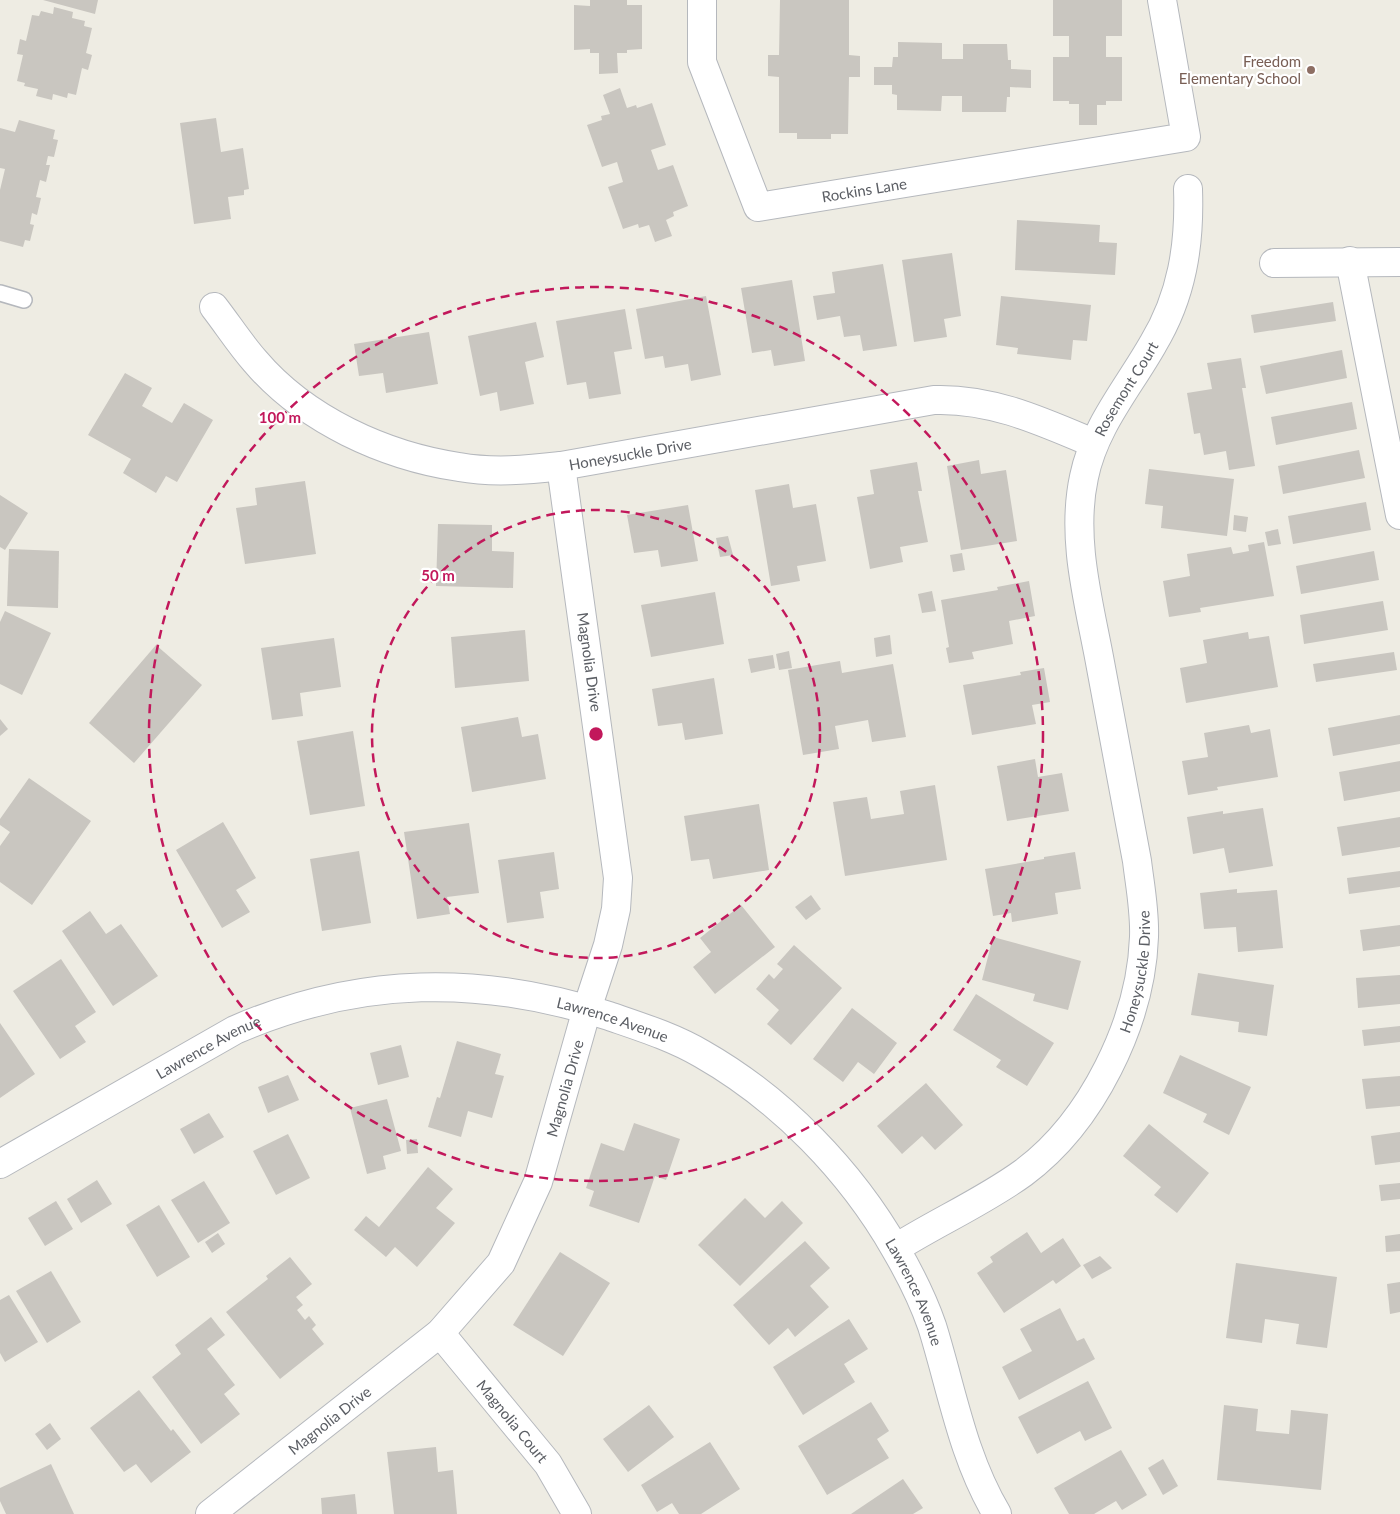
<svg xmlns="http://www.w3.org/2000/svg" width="1400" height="1514" viewBox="0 0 1400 1514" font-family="Lato,sans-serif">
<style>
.building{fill:#c9c6c0}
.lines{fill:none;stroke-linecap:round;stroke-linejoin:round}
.lane-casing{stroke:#b5b8bd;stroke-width:18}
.street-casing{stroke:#b5b8bd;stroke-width:30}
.lane{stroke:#fff;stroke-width:15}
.street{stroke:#fff;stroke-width:28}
.ring{fill:none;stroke:#c2185b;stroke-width:2.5;stroke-dasharray:9 6}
.education-dot{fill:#8d6e63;stroke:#fff;stroke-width:2}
.labels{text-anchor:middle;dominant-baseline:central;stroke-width:4.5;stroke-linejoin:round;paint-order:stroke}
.education-label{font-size:15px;fill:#785e54;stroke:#fff;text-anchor:end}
.street-label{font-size:15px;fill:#5b5e64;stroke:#fff}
.centre{fill:#c2185b;stroke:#fff;stroke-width:2.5}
.ring-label{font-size:15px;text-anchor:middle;font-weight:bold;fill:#c2185b;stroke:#fff;stroke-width:4.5;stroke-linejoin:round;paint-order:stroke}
</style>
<rect width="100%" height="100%" fill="#eeece3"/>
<g class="building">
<path d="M43,0H98L95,14Z"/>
<path d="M590,0H627V5H642V49L627,50V53H617L618,73L599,74V53H590V49L574,50V5L590,6Z"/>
<path d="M780,0H849V55L860,56V77H849L848,134H831V139H797V133H779V77L768,76V55H779Z"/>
<path d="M1053,0H1122V36H1106V57H1122V101H1106V105H1097V125H1079V104H1069V101H1053V57H1069V36H1053Z"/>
<path d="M54,7L73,12L72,18L85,21L84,26L92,28L86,53L92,55L88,70L82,68L76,95L68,93L67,98L53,94L52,100L36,96L38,89L24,86L25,83L17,81L23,55L17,54L20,39L26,41L32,15L39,16L41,11L53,14Z"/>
<path d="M898,42L942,43V59H963V44H1007L1008,60H1011V69L1031,70V88L1010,87V97H1007L1006,112H962V96H942L941,111L897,110V95L892,94V85H874V67H892L893,57H898Z"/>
<path d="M620,88L627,108L636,105L637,108L652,103L666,145L651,150L658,170L673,165L688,206L673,212L674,216L666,220L672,236L655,242L649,225L639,228L638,224L623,229L608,187L623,182L617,162L602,167L587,125L602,120L601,116L610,114L603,95Z"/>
<path d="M216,118L221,152L243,148L249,189L244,190V195L228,197L231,219L194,224L180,123Z"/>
<path d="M19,120L55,130L53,139L58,140L54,157L48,156L46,165H50L46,182L40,180L36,197L41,198L37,215L32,213L30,224L34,225L30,241L25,240L23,247L0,241V190L5,169L0,168V128L15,132Z"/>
<path d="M1017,220L1100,225L1099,242L1117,243L1115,275L1015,270Z"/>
<path d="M952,253L961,316L944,319L947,337L914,342L902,260Z"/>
<path d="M883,264L897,346L863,351L860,335L844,337L840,316L817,320L813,296L835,293L832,272Z"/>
<path d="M792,280L805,361L774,366L771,350L752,353L741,288Z"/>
<path d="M706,296L721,375L691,381L688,364L665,368L663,356L645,359L636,309Z"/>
<path d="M1001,296L1091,305L1087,341L1073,340L1071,360L1017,354L1018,348L996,345Z"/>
<path d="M1333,302L1336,321L1254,333L1251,315Z"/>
<path d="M625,309L632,349L614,352L621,394L589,399L586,382L567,385L556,321Z"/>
<path d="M536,322L544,357L525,362L534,404L500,411L497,392L480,396L468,336Z"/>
<path d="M429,332L438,384L386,393L383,373L359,376L354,344Z"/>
<path d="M1342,350L1347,378L1266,394L1260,366Z"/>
<path d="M1241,358L1246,388H1242L1255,466L1229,470L1226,451L1204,455L1200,433L1194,434L1187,393L1212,389L1207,363Z"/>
<path d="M125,373L152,388L142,406L172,423L184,403L213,420L177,482L166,476L156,493L123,473L131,459L88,435Z"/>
<path d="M1352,402L1357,429L1276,445L1271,417Z"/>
<path d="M1359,450L1365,478L1283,494L1278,466Z"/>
<path d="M979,460L981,474L1006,470L1017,541L961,550L947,466Z"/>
<path d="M917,462L922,491H918L928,542L900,547L903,562L870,569L857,497L874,494L870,470Z"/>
<path d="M1149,469L1234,479L1227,536L1161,528L1163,506L1145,504Z"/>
<path d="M305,481L316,554L245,564L236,508L257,505L255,488Z"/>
<path d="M789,484L793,508L816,504L826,561L797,566L800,581L771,586L755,490Z"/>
<path d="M0,495L28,513L5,550L0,547Z"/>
<path d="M1366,502L1371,530L1293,544L1288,516Z"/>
<path d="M688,505L698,561L661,567L658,550L634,553L627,515Z"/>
<path d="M1234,515L1248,517L1246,532L1233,530Z"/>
<path d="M438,524L492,525V551L514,552L513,588L436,586Z"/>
<path d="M1278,529L1281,544L1268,546L1265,532Z"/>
<path d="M728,536L733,555L720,557L716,538Z"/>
<path d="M1264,542L1274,596L1200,608L1201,612L1169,617L1163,581L1190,576L1187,554L1231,547L1233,554L1249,551L1248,545Z"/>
<path d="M9,549L59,551L58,608L7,606Z"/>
<path d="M1374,551L1379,580L1301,594L1296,566Z"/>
<path d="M962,553L965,570L953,572L950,555Z"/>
<path d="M1029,581L1035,616L1009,621L1013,644L972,652L974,659L949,663L946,648L949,647L941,600L998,590L997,587Z"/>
<path d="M932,591L936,611L922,613L918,594Z"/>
<path d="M715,592L724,644L651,657L641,605Z"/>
<path d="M1383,601L1388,630L1304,644L1300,615Z"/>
<path d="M5,611L51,633L22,695L0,684V622Z"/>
<path d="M525,630L529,681L455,688L451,637Z"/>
<path d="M1248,632L1249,639L1269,636L1278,687L1186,703L1180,668L1207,663L1203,640Z"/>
<path d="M890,635L892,654L876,657L874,638Z"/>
<path d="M334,638L341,687L300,693L303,716L272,720L261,648Z"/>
<path d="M156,645L202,685L134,763L89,723Z"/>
<path d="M789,651L792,668L779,670L776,654Z"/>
<path d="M1394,652L1397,670L1316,682L1313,664Z"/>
<path d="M773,655L775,668L751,673L748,659Z"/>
<path d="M840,661L842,673L893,664L906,737L872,742L868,720L835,726L839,749L803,755L788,670Z"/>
<path d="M1044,668L1050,702L1032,705L1036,724L972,735L963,685L1021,675L1020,672Z"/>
<path d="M714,678L723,734L685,740L682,723L658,726L652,689Z"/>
<path d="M1400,715V744L1333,756L1328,728Z"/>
<path d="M518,717L522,737L538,734L546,779L472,792L461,727Z"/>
<path d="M0,719L8,729L0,736Z"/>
<path d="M1249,725L1251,733L1270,729L1278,777L1217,787L1218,790L1188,795L1182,761L1208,757L1204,733Z"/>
<path d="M353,731L365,806L310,815L297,741Z"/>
<path d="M1035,759L1038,777L1062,773L1069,811L1007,821L997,766Z"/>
<path d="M1400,761V791L1344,801L1339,772Z"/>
<path d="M29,778L91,821L32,905L0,882V846L10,832L0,825V819Z"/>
<path d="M935,785L947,860L845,876L833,802L867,797L871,819L904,814L900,791Z"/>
<path d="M759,804L769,870L713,879L709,859L691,861L684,816Z"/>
<path d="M1263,808L1273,866L1229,873L1224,848L1193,854L1187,817L1223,811V814Z"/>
<path d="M1400,817V847L1342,856L1337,827Z"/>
<path d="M223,822L256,878L236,890L250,912L222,928L176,850Z"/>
<path d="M469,823L479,893L447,897L450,914L417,919L404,832Z"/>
<path d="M359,851L371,923L322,931L310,859Z"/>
<path d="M554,852L559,889L540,892L544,918L507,923L498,860Z"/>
<path d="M1075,852L1081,889L1055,893L1058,914L1012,922L1011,913L993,916L985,869L1044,859V857Z"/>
<path d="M1400,871V887L1349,894L1347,878Z"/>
<path d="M1237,889V893L1277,890L1283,948L1238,952L1236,927L1204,929L1200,893Z"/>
<path d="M811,895L821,909L806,920L795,907Z"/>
<path d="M741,905L775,947L715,994L693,967L711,952L700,938Z"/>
<path d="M90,911L106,934L121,924L158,976L113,1006L62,931Z"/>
<path d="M1400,925V946L1363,951L1360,930Z"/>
<path d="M993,937L1081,961L1068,1010L1033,1001L1035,994L982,980Z"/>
<path d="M794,945L842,988L791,1045L767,1024L779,1010L756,989L769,974L774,979L783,969L777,964Z"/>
<path d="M61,959L96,1012L75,1026L86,1042L60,1059L13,991Z"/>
<path d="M1198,973L1274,985L1267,1036L1238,1032L1239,1022L1191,1015Z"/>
<path d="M1400,975V1004L1358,1008L1356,978Z"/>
<path d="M976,994L1054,1043L1027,1086L996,1067L1001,1060L953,1030Z"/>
<path d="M852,1008L897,1043L874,1074L858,1062L843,1082L813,1059Z"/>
<path d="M0,1023L35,1074L0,1098Z"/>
<path d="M1400,1026V1042L1364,1046L1362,1030Z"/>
<path d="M457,1041L501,1054L495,1074L504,1076L492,1118L468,1111L461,1137L428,1127L437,1097L440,1098Z"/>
<path d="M401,1045L409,1077L378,1085L370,1053Z"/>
<path d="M1180,1055L1251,1087L1229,1135L1203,1122L1207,1114L1163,1093Z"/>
<path d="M288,1075L299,1100L268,1113L258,1087Z"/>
<path d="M1400,1076V1106L1366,1109L1362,1079Z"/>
<path d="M926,1083L963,1125L935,1150L922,1136L902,1154L877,1126Z"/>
<path d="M387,1099L401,1151L383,1156L386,1169L367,1174L350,1108Z"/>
<path d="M209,1113L224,1137L194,1154L180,1129Z"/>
<path d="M634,1123L680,1139L666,1180L655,1176L639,1223L589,1206L594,1191L586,1188L601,1143L624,1151Z"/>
<path d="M1149,1124L1209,1173L1177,1213L1154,1195L1161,1187L1123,1156Z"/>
<path d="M1400,1132V1162L1375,1165L1371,1136Z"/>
<path d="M288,1134L310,1178L276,1195L253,1151Z"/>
<path d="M417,1139L418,1153L407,1154L406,1140Z"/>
<path d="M428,1167L453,1189L436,1208L455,1223L417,1267L395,1247L386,1257L354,1230L366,1216L379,1227Z"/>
<path d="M97,1180L112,1204L81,1223L67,1199Z"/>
<path d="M204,1181L230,1223L198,1243L171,1200Z"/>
<path d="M1400,1183V1199L1381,1201L1379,1185Z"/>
<path d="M745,1198L765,1218L782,1201L803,1223L740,1286L698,1245Z"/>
<path d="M56,1201L73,1229L45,1246L28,1218Z"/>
<path d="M159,1205L190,1257L157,1277L126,1225Z"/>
<path d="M1027,1232L1041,1253L1063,1238L1081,1266L1056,1284L1053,1280L1004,1313L977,1273L993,1262L990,1257Z"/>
<path d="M218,1233L225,1244L212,1253L205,1242Z"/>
<path d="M1400,1234V1251L1386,1252L1385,1236Z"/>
<path d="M805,1241L830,1268L810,1286L829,1307L795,1337L788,1328L769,1345L733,1305Z"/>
<path d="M560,1252L610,1283L563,1356L513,1325Z"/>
<path d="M1100,1256L1112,1268L1092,1279L1083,1265Z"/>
<path d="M290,1257L312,1284L296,1297L303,1305L297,1310L305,1320L309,1316L316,1325L312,1329L324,1344L280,1379L226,1312L268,1279L266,1276Z"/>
<path d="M1236,1263L1337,1277L1327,1348L1296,1344L1299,1324L1265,1319L1262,1343L1226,1338Z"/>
<path d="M51,1271L81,1322L47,1343L16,1291Z"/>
<path d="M1400,1282V1312L1390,1314L1387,1284Z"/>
<path d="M9,1295L38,1342L5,1362L0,1353V1300Z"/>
<path d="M1060,1308L1077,1341L1084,1338L1095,1359L1019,1400L1002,1367L1032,1351L1020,1329Z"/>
<path d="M211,1317L225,1335L207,1349L235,1385L224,1394L240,1414L201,1444L152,1377L181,1354L175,1345Z"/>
<path d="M849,1319L868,1349L844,1364L855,1382L803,1415L773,1367Z"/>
<path d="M1088,1381L1112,1428L1085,1441L1080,1431L1037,1454L1018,1417Z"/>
<path d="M139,1390L171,1431L173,1429L191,1452L151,1483L136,1464L124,1472L90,1428Z"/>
<path d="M871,1402L889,1431L877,1439L889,1458L827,1495L798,1446Z"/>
<path d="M649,1405L674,1437L628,1472L603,1439Z"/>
<path d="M1224,1405L1258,1409L1256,1431L1289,1434L1291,1410L1328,1414L1321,1490L1217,1480Z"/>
<path d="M50,1423L61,1439L47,1450L35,1434Z"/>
<path d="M710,1442L740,1489L701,1514H679L672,1503L657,1512L641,1485Z"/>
<path d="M436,1447L438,1472L453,1470L457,1514H394L387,1452Z"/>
<path d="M1121,1450L1147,1495L1122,1510L1116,1501L1094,1514H1069L1054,1488Z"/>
<path d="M1163,1459L1178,1486L1163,1495L1148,1468Z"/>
<path d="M51,1464L74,1514H6L0,1501V1488Z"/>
<path d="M903,1479L923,1508L913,1514H851Z"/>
<path d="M355,1494L357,1514H322L321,1498Z"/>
</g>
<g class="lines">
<defs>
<path id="lane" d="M0,293L24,300"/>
<g id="street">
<path id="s1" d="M702,0V62L758,207L1186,137L1162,0"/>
<path d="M1350,261L1400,515"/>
<path d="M1274,263L1400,262"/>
<path id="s2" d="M214,307C228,325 240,344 255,361C305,420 385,456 459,467C493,473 527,470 561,466L934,400C991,398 1041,421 1093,443"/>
<path id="s3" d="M0,1164L235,1030C359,976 482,975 609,1016C641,1027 673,1037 702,1054C781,1099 851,1171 896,1250C910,1274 923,1300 932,1326C952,1390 962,1455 997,1514"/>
<path id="s4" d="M896,1248C937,1222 983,1202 1023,1173C1092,1122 1141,1022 1144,937C1145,911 1140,886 1137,861C1124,793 1112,725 1099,657C1088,599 1071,537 1084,477C1094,427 1128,388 1153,344C1182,296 1190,245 1188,189"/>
<path id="s5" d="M440,1333L548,1464L577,1514"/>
<path id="s6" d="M210,1514L440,1333L501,1263L538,1182L587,1009L608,945L616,909L618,878L561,466"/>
</g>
</defs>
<use href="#lane" class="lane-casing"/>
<use href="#street" class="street-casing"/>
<use href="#lane" class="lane"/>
<use href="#street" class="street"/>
</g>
<g class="ring">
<circle cx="596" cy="734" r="224"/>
<circle cx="596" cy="734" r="447"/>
</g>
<circle class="education-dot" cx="1311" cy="70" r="5"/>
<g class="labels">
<g class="education-label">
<text x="1301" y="61">Freedom<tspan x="1301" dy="17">Elementary School</tspan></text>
</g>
<g class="street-label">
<text stroke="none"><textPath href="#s1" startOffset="325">Rockins Lane</textPath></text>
<text stroke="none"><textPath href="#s4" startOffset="985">Rosemont Court</textPath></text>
<text stroke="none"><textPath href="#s2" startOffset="475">Honeysuckle Drive</textPath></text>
<text transform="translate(590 662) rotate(82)">Magnolia Drive</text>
<text stroke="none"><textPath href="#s4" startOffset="385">Honeysuckle Drive</textPath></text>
<text stroke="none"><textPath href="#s3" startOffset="658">Lawrence Avenue</textPath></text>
<text stroke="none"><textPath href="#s3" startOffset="239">Lawrence Avenue</textPath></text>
<text stroke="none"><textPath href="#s6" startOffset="572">Magnolia Drive</textPath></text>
<text stroke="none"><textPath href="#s3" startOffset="1079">Lawrence Avenue</textPath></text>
<text stroke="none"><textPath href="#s6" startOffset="152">Magnolia Drive</textPath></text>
<text stroke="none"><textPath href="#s5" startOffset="114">Magnolia Court</textPath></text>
</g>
</g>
<circle cx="596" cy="734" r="8" class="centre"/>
<g class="ring-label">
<text x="280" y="423">100 m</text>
<text x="438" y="581">50 m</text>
</g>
</svg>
